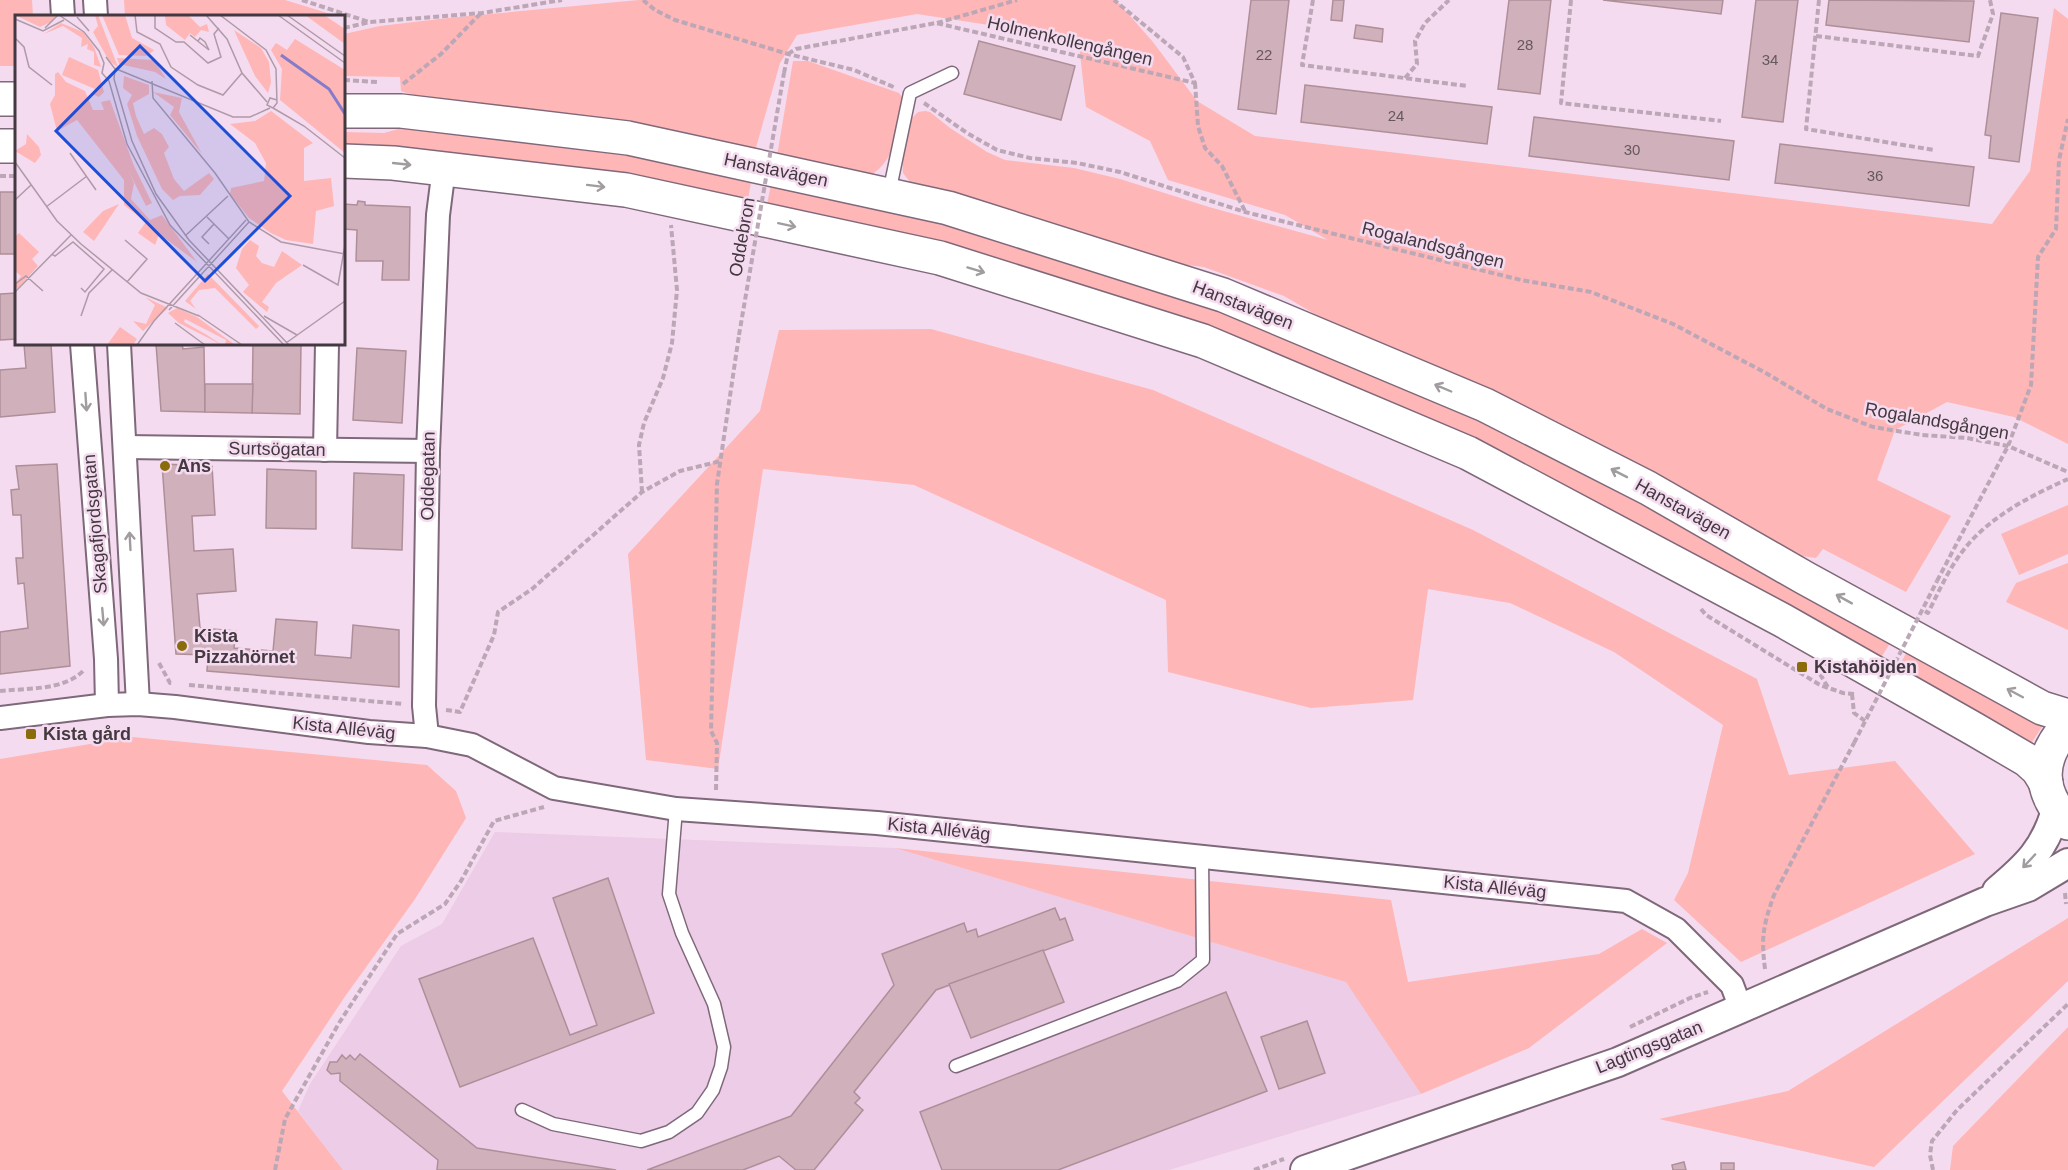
<svg xmlns="http://www.w3.org/2000/svg" width="2068" height="1170" viewBox="0 0 2068 1170" font-family="Arial,sans-serif">
<style>
.built{fill:#eccce6}
.green{fill:#feb6b6}
.building{fill:#d0b1bb;stroke:#ae8f99;stroke-width:1.5}
.lines{fill:none;stroke-linecap:round;stroke-linejoin:round}
.service-casing{stroke:#7f687a;stroke-width:15}
.minor-casing{stroke:#7f687a;stroke-width:26}
.tertiary-casing{stroke:#7f687a;stroke-width:32}
.secondary-casing{stroke:#7f687a;stroke-width:36}
.path{stroke:#bca7b7;stroke-width:4;stroke-dasharray:6 3;stroke-linecap:butt}
.service{stroke:#fff;stroke-width:12}
.minor{stroke:#fff;stroke-width:22}
.tertiary{stroke:#fff;stroke-width:28}
.secondary{stroke:#fff;stroke-width:33}
.path-bridge{stroke:#bca7b7;stroke-width:4;stroke-dasharray:6 3;stroke-linecap:butt}
.oneway{stroke:#a19ca0}
.poi-dot{fill:#8a6c0d;stroke:#f5dbef;stroke-width:2}
.labels{text-anchor:middle;dominant-baseline:central;stroke-width:5;stroke-linejoin:round;paint-order:stroke}
.number-label{font-size:15px;fill:#66575f}
.street-label{font-size:18px;fill:#433940;stroke:#f5dbef}
.poi-label{font-size:18px;font-weight:bold;fill:#433940;stroke:#f5dbef;text-anchor:start}
.inset-river{fill:none;stroke:#847cca;stroke-width:3}
.inset-road{fill:none;stroke:#ae9aa9;stroke-width:1.5}
.view{fill:#1d4ed8;fill-opacity:0.15;stroke:#1d4ed8;stroke-width:3}
.inset-edge{fill:none;stroke:#433940;stroke-width:3}
</style>
<rect width="100%" height="100%" fill="#f5dbef"/>
<path class="built" d="M495,832L895,848L1347,982L1421,1094L1169,1170H343L298,1111L310,1084L401,946L442,924Z"/>
<g class="green">
<path d="M0,0H32L33,16H16V66H0Z"/>
<path d="M124,0H285L337,16H125Z"/>
<path d="M639,0H1116L1153,42L1197,101L1255,136L1992,224L2030,171L2054,8L2068,19V444L2014,417L1947,402L1895,430L1877,480L1951,516L1906,592L1823,549L1816,558L1794,555L1337,327L1284,296L1204,267L1169,263L914,187L903,173L902,157L911,119L918,112L925,111L930,112L950,128L987,152L1005,160L1074,168L1120,179L1209,207L1328,240L1285,215L1168,180L1150,141L1086,107L1079,45L989,25L917,14L797,35L780,63L755,151L436,103L401,91L400,77L344,76V34L380,26L448,18Z"/>
<path d="M793,61H808L899,93L904,100C897,128 897,159 871,175L777,156Z"/>
<path d="M413,125L582,146L752,176L748,200L344,146V132L384,133Z"/>
<path d="M772,180L912,213L1168,290L1426,395L1624,490L1892,640L1879,661L1526,468L767,204Z"/>
<path d="M931,329L1153,390L1473,530L1757,679L1789,775L1895,761L1975,854L1741,962L1674,900L1688,873L1723,725L1614,652L1510,603L1428,589L1413,700L1311,708L1168,672L1166,600L914,485L763,469L718,769L646,760L628,554L760,411L779,330Z"/>
<path d="M2068,505V554L2019,575L2001,534Z"/>
<path d="M2068,563V630L2006,602L2016,583Z"/>
<path d="M1908,649L2044,724L2030,745L1897,671Z"/>
<path d="M132,737L427,765L456,791L466,818L415,899L346,995L282,1091L343,1170H0V759Z"/>
<path d="M895,848L1391,900L1408,982L1599,954L1642,929L1667,943L1529,1048L1421,1094L1346,982Z"/>
<path d="M2068,918V981L1874,1167L1659,1119L1788,1091Z"/>
<path d="M2068,1027V1170H1950L1953,1146Z"/>
</g>
<g class="building">
<path d="M1251,0H1289L1276,114L1238,109Z"/>
<path d="M1333,0H1344L1342,21L1331,20Z"/>
<path d="M1509,0H1551L1540,94L1498,89Z"/>
<path d="M1603,0H1723L1721,14Z"/>
<path d="M1756,0H1798L1783,122L1742,117Z"/>
<path d="M1829,0L1974,1L1969,42L1826,25Z"/>
<path d="M2001,13L2038,18L2019,162L1989,158L1991,136L1985,135Z"/>
<path d="M1356,25L1383,29L1382,42L1354,38Z"/>
<path d="M979,41L1075,66L1061,120L964,94Z"/>
<path d="M1305,85L1492,107L1487,144L1301,122Z"/>
<path d="M1534,117L1734,141L1729,180L1529,156Z"/>
<path d="M1780,144L1974,167L1969,206L1775,183Z"/>
<rect x="0" y="192" width="16" height="62"/>
<path d="M358,201L365,202V205L410,207L409,280H382L383,261H356L357,230L344,229V204L357,205Z"/>
<path d="M16,293V339L0,340V294Z"/>
<path d="M24,344H51L55,412L0,417V370L26,368Z"/>
<path d="M156,344H182L183,349L204,347L205,412L161,411Z"/>
<path d="M253,344H301L300,414L252,413Z"/>
<path d="M357,348L406,351L402,423L353,420Z"/>
<path d="M205,384H253L252,413L205,412Z"/>
<path d="M57,464L70,666L0,674V632L28,628L24,583L18,584L16,558H23L21,515H13L11,490L19,489L16,466Z"/>
<path d="M162,464L212,466L215,515L192,516L194,551L233,549L236,591L197,594L200,628L236,631L234,648L273,651L276,619L317,622L315,655L351,658L353,625L399,630V687L207,671L208,655L176,654Z"/>
<path d="M267,469L316,471V529L266,528Z"/>
<path d="M354,473L404,475L402,550L352,548Z"/>
<path d="M608,878L654,1013L460,1087L419,979L533,938L570,1035L597,1025L553,898Z"/>
<path d="M1055,908L1060,920L1065,918L1073,940L936,990L854,1092L860,1098L855,1103L863,1110L814,1170H796L779,1156L743,1170H647L791,1116L894,985L882,954L964,923L967,932L976,929L978,937Z"/>
<path d="M1043,950L1064,1002L971,1038L949,984Z"/>
<path d="M1226,992L1267,1091L1058,1170H942L920,1112Z"/>
<path d="M1307,1021L1325,1073L1279,1089L1261,1037Z"/>
<path d="M360,1054L477,1148L616,1170H437L438,1160L340,1081V1073L331,1074L327,1070L330,1062H337L342,1055L346,1059L350,1055L355,1060Z"/>
<path d="M1684,1162L1686,1170H1673L1672,1165Z"/>
<rect x="1721" y="1163" width="13" height="7"/>
</g>
<g class="lines">
<defs>
<g id="service">
<path d="M889,193L910,93L952,73"/>
<path d="M956,1066L1177,981L1203,960L1202,857"/>
<path d="M522,1110L553,1124L641,1141L669,1132L697,1113L713,1090L721,1067L724,1047L714,1004L682,933L669,894L676,809"/>
</g>
<g id="minor">
<path d="M62,0L63,16"/>
<path d="M95,0L96,16"/>
<path d="M82,344L106,659L107,705"/>
<path d="M119,344L138,704"/>
<path d="M125,447L428,451"/>
<path d="M325,450L327,344"/>
<path d="M0,718L107,705L138,704L175,707L369,732L427,736L472,745L554,788L676,809L877,823L1626,901L1676,929L1732,985L1741,1009"/>
<path d="M427,736L424,706L428,451L438,215L444,168"/>
</g>
<g id="tertiary">
<path d="M1997,891C2027,866 2045,849 2056,810"/>
<path d="M1305,1170L1618,1062L1985,902L2028,887L2068,863"/>
</g>
<g id="secondary">
<path d="M0,99H16"/>
<path d="M344,111H401L628,138L948,208L1223,295L1485,405L1648,488L1805,578L2042,708L2068,716"/>
<path d="M0,146H16"/>
<path d="M344,161L393,163L626,190L940,258L1203,341L1468,453L1782,620L1974,729L2027,760L2038,770L2046,783"/>
<path d="M2068,725C2038,759 2037,790 2068,823"/>
</g>
</defs>
<use href="#service" class="service-casing"/>
<use href="#minor" class="minor-casing"/>
<use href="#tertiary" class="tertiary-casing"/>
<use href="#secondary" class="secondary-casing"/>
<g class="path">
<path d="M302,0L369,22"/>
<path d="M643,0L655,10L675,20L788,54L854,70L896,88"/>
<path d="M1313,0L1302,65L1467,86"/>
<path d="M1571,0L1561,103L1721,121"/>
<path d="M1819,0L1806,129L1934,150"/>
<path d="M937,23L1017,0"/>
<path d="M344,28L370,22L482,13L562,0"/>
<path d="M1816,36L1978,56L1993,14L1990,0"/>
<path d="M788,54L796,49L936,23L1195,83L1183,57L1114,0"/>
<path d="M784,73L788,54"/>
<path d="M1405,78L1417,64L1415,41L1425,23L1449,0"/>
<path d="M344,80L377,82"/>
<path d="M1195,83L1198,126L1205,148L1222,166L1245,211"/>
<path d="M403,84L441,54L481,13"/>
<path d="M924,103L967,133L997,150L1030,158L1077,163L1120,172L1245,212L1521,280L1591,292L1673,324L1764,372L1827,409L1873,427L1922,435L1967,438L2008,446L2068,472"/>
<path d="M0,176H16"/>
<path d="M642,492L639,445L644,423L663,378L672,343L677,290L671,225"/>
<path d="M1937,581L2008,446L2031,385L2038,257L2056,229L2059,160L2068,119"/>
<path d="M1701,609L1706,615L1820,685L1843,693L1855,694"/>
<path d="M1925,611L1928,613C1938,593 1947,573 1959,556C1985,519 2028,497 2068,479"/>
<path d="M159,663L170,683H173"/>
<path d="M1820,674L1829,689"/>
<path d="M189,685L403,704"/>
<path d="M0,691C27,688 64,691 84,670"/>
<path d="M1852,694L1854,713L1865,721"/>
<path d="M446,710L460,712L494,635L498,612L532,589L642,492L680,471L721,461"/>
<path d="M716,790L717,743L711,731L717,484L739,335"/>
<path d="M2065,893L2066,904"/>
<path d="M1765,969C1761,937 1763,926 1774,895L1854,743"/>
<path d="M1630,1027L1690,998L1708,992"/>
<path d="M275,1170L285,1119L339,1023L397,934L445,904L461,881L494,821L544,807"/>
<path d="M1254,1170L1284,1159"/>
<path d="M1933,1170L1930,1155L1932,1141L1957,1110L2068,1004"/>
</g>
<use href="#service" class="service"/>
<use href="#minor" class="minor"/>
<use href="#tertiary" class="tertiary"/>
<use href="#secondary" class="secondary"/>
<g class="path-bridge">
<path d="M739,335L784,73"/>
<path d="M1854,743L1937,581"/>
</g>
</g>
<defs><path id="oneway-shaft" d="M-6 0H5M1.5-3L5.5 0L1.5 3" fill="none" stroke-width="1.6" stroke-linecap="round" stroke-linejoin="round" transform="scale(1.5)"/></defs>
<g class="oneway">
<use href="#oneway-shaft" transform="translate(402 164) rotate(6)"/>
<use href="#oneway-shaft" transform="translate(596 186) rotate(7)"/>
<use href="#oneway-shaft" transform="translate(787 225) rotate(12)"/>
<use href="#oneway-shaft" transform="translate(976 270) rotate(17)"/>
<use href="#oneway-shaft" transform="translate(1443 388) rotate(-157)"/>
<use href="#oneway-shaft" transform="translate(86 402) rotate(86)"/>
<use href="#oneway-shaft" transform="translate(1619 473) rotate(-153)"/>
<use href="#oneway-shaft" transform="translate(130 541) rotate(-93)"/>
<use href="#oneway-shaft" transform="translate(1844 599) rotate(-151)"/>
<use href="#oneway-shaft" transform="translate(103 617) rotate(85)"/>
<use href="#oneway-shaft" transform="translate(2015 693) rotate(-152)"/>
<use href="#oneway-shaft" transform="translate(2029 861) rotate(133)"/>
</g>
<g class="poi-dot">
<circle cx="165" cy="466" r="6"/>
<circle cx="182" cy="646" r="6"/>
<rect x="1796" y="661" width="12" height="12" rx="3"/>
<rect x="25" y="728" width="12" height="12" rx="3"/>
</g>
<g class="labels">
<g class="number-label">
<text x="1525" y="44">28</text>
<text x="1264" y="54">22</text>
<text x="1770" y="59">34</text>
<text x="1396" y="115">24</text>
<text x="1632" y="149">30</text>
<text x="1875" y="175">36</text>
</g>
<g class="street-label">
<text transform="translate(1070 41) rotate(13)">Holmenkollengången</text>
<text transform="translate(776 170) rotate(12)">Hanstavägen</text>
<text transform="translate(742 237) rotate(-80)">Oddebron</text>
<text transform="translate(1433 245) rotate(14)">Rogalandsgången</text>
<text transform="translate(1243 305) rotate(21)">Hanstavägen</text>
<text transform="translate(1937 421) rotate(10)">Rogalandsgången</text>
<text transform="translate(277 449) rotate(1)">Surtsögatan</text>
<text transform="translate(428 476) rotate(-89)">Oddegatan</text>
<text transform="translate(1683 509) rotate(29)">Hanstavägen</text>
<text transform="translate(95 524) rotate(-95)">Skagafjordsgatan</text>
<text transform="translate(344 728) rotate(6)">Kista Alléväg</text>
<text transform="translate(939 829) rotate(6)">Kista Alléväg</text>
<text transform="translate(1495 887) rotate(6)">Kista Alléväg</text>
<text transform="translate(1649 1047) rotate(-22)">Lagtingsgatan</text>
</g>
<g class="poi-label">
<text x="177" y="466">Ans</text>
<text x="194" y="636">Kista<tspan x="194" dy="21">Pizzahörnet</tspan></text>
<text x="1814" y="667">Kistahöjden</text>
<text x="43" y="734">Kista gård</text>
</g>
</g>
<g transform="translate(15 15)">
<rect width="330" height="330" fill="#f5dbef"/>
<path d="M0,0H40L38,6L25,12ZM80,0H83L103,52L94,46L78,17L83,11ZM87,0H110L117,23L139,35L132,41L104,40ZM150,0H173L185,12L192,9L194,17L186,15L180,22L175,18L170,25L151,10ZM290,0H309L330,14V29ZM46,8L68,17L79,32L86,52L79,50V37L72,34L73,29L66,32L67,23L48,11L29,19ZM219,15L246,33L254,47L256,67L253,78L240,61ZM280,24L330,55V138L265,85L267,54L256,35L261,28L272,35ZM54,42L83,55L89,77L84,82L77,79L80,74L47,60ZM102,43L139,45L151,64L140,57L104,49ZM43,57L51,67L70,76L78,95H89L86,87L95,85L119,151L137,188L131,191L113,155L119,168L116,184L135,205L147,200L182,247L144,219L140,230L123,218L131,207L109,190V165L62,105L42,116L35,89L40,80V59ZM109,61L134,70V79L118,88L121,101L129,119L139,113L147,119L154,132L149,138L159,164L169,176L194,158L199,164L185,180L165,181L158,185L147,174L122,121L112,89L117,80L108,73ZM138,77L167,83L164,97L187,139L155,100L159,92ZM256,96L298,128L289,133V166L316,163L319,191L301,196L298,229L271,225L256,218L234,203L215,179L216,173L249,166L251,148L240,128L215,109L240,106ZM12,119L24,132L26,140L20,148L0,136L11,129ZM104,189L79,226L68,217L88,196ZM4,218L24,237L17,244L23,251L2,274L0,269L6,261L0,256V222ZM235,225L244,231L241,241L247,248L259,252L267,236L287,250L261,268L247,287L254,292L252,297L228,277L234,270L221,253L227,234ZM193,259L244,311L241,314L200,273L184,275L175,286L181,294L170,286ZM130,282L153,293L128,316L118,306L131,309L140,290ZM162,293L182,302L220,330H210L211,325L170,304L169,307L192,320L207,330L164,308L153,298ZM105,312L122,324L118,330H92Z" fill="#feb6b6"/>
<path class="inset-river" d="M266,40L314,74L330,99"/>
<path class="inset-road" d="M44,0L69,17L84,36L89,48L87,58L94,66L112,129L155,210L269,330M120,0L122,17L145,29L156,52L183,70L208,80L227,58M140,0V13L161,27H169L193,48L206,42L199,19L204,13M191,0L212,24L227,58L252,87M205,0L251,35L261,54L262,88L258,93L252,90L255,83L262,85M263,0L330,48M272,0L330,41M62,2L74,16M0,4L28,16L49,5M30,13L43,0M175,20L194,35L190,27L185,23L183,26M0,23L9,32L14,52L37,70M91,42L100,54L99,64L117,126L141,179L174,225L274,330M99,53L218,102H235L255,93M137,66L138,83L200,158L234,207L266,227L330,239M258,93L289,111L330,143M55,138L81,175M0,147L42,206L66,229L126,278L184,301M0,185L16,170M31,192L72,161M192,202L214,224M170,221L213,181M110,225L132,244L112,267M194,229L187,222L199,209M37,239L40,241L58,227L89,254L70,277L66,273M288,250L323,270L330,230M0,269L11,261L28,276M0,277L56,220M154,295L234,207M183,300L227,330M66,301L74,278L97,255M249,301L282,320M160,308L190,330M271,328L330,286M122,330L139,306L231,205"/>
<path class="view" d="M125,31L275,181L190,266L41,116Z"/>
<rect width="330" height="330" class="inset-edge"/>
</g>
</svg>
